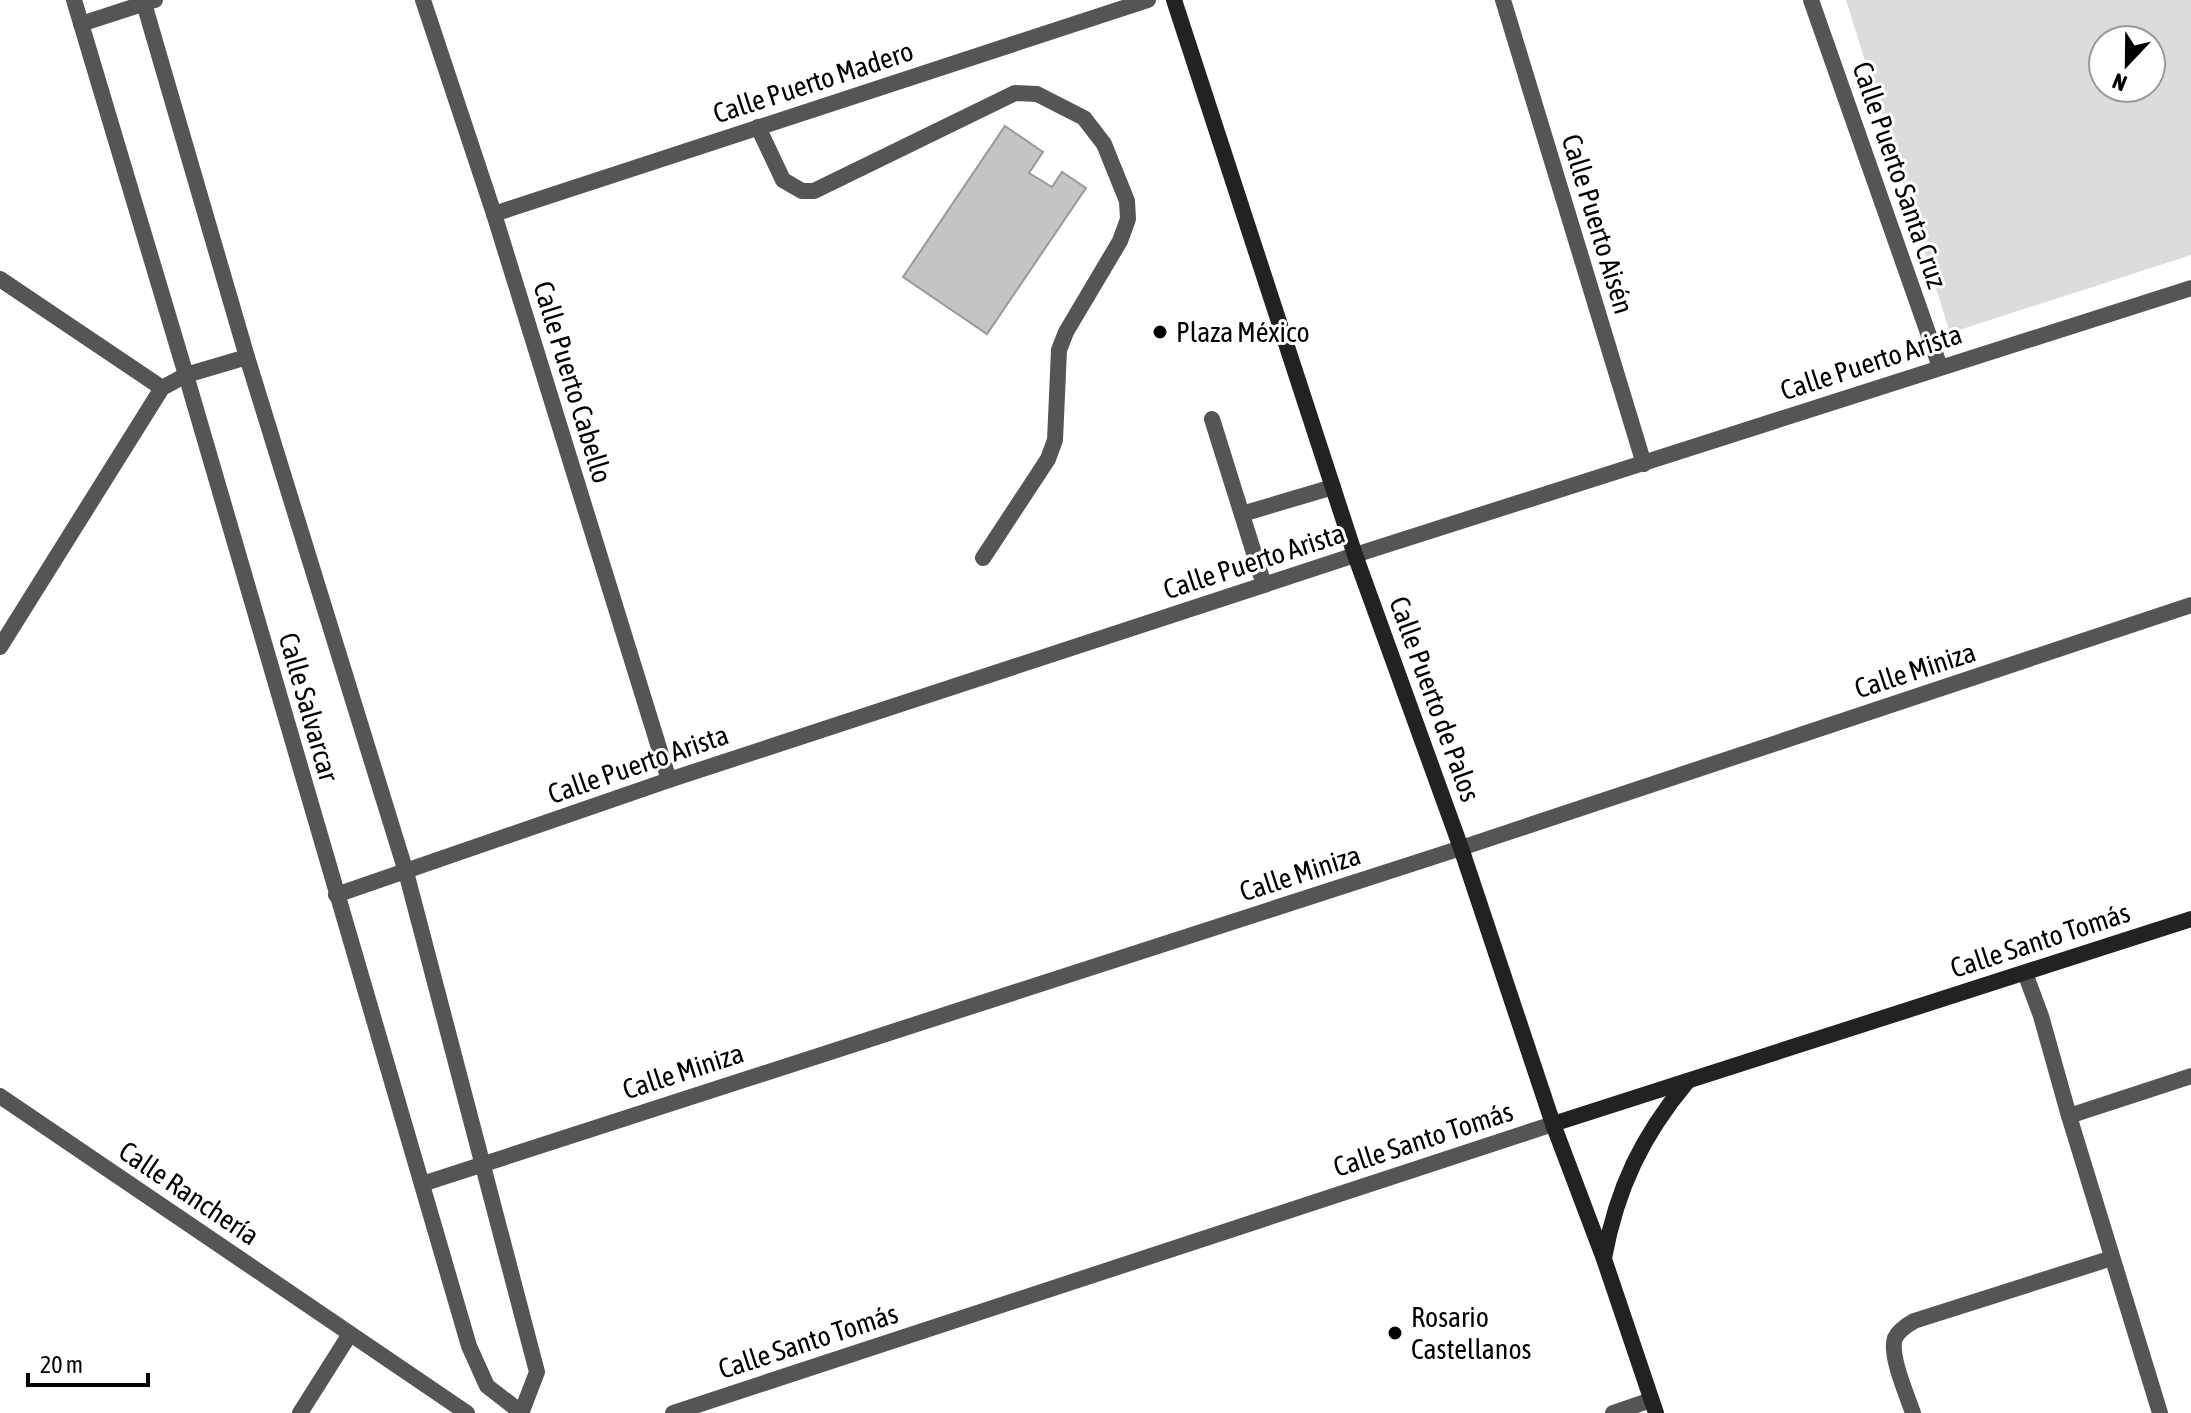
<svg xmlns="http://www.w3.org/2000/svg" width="2191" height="1413" viewBox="0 0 2191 1413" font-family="'Asap Condensed',sans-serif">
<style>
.green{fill:#dcdcdc;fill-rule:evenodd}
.building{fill:#c4c4c4;stroke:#999;stroke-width:2}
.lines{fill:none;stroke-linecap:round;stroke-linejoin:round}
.lane{stroke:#555;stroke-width:16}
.street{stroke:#555;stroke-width:16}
.secondary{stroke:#222;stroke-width:16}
.poi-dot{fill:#000;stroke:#fff;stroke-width:3}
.labels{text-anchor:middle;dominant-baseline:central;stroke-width:6;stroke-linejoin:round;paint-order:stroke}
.street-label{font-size:28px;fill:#000;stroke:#fff}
.poi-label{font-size:28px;fill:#000;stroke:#fff;text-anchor:start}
</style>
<rect width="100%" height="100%" fill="#fff"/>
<path class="green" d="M1846,0H2191V255L1950,333ZM2151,40V88H2103V40Z"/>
<path class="building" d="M1005,126L1043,152L1029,173L1052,187L1062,172L1086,188L987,334L903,277Z"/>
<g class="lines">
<g class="lane">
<path d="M758,127L783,180L802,191H814L1015,93L1037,94L1084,118L1104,144L1127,201L1128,219L1120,241L1066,332L1059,350L1055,440L1048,459L983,558"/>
<path d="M1212,419L1264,585"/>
<path d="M1242,514L1333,487"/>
<path d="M2025,973L2041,1016L2069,1116L2160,1413"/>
<path d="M2069,1116L2191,1076"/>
<path d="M1913,1413C1907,1395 1889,1355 1895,1338C1899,1330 1907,1325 1914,1321L2112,1258"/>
</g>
<g class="street">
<path d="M74,0L186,375L469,1346L487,1386L522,1413"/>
<path d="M143,0L247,357L406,872L537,1372L522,1411"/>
<path d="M423,0L494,214L669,780"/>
<path d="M1503,0L1644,464"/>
<path d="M1811,0L1940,367"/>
<path d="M81,24L155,0"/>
<path d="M494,214L1148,0"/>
<path d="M0,279L162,388"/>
<path d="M0,647L162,388L186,375L247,357"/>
<path d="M336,895L669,780L1355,555L2191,288"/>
<path d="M0,1096L467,1413"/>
<path d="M422,1184L1461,848L2191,605"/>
<path d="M300,1413L350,1334"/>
<path d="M673,1413L1553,1124"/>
<path d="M1613,1413L1651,1400"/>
</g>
<g class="secondary">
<path d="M1174,0L1355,555L1461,848L1553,1124L1604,1259L1656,1413"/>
<path d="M1553,1124L2191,919"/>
<path d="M1604,1258C1617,1188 1642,1136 1687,1082"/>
</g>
</g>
<g class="poi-dot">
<circle cx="1160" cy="332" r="8"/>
<circle cx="1395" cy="1333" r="8"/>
</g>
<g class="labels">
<g class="street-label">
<text transform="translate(813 82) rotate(-18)">Calle Puerto Madero</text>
<text transform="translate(1900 175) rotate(71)">Calle Puerto Santa Cruz</text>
<text transform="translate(1598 224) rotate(73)">Calle Puerto Aisén</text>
<text transform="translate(1871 362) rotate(-18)">Calle Puerto Arista</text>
<text transform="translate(573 382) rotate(73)">Calle Puerto Cabello</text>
<text transform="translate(1254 561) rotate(-18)">Calle Puerto Arista</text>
<text transform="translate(1915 670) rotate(-18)">Calle Miniza</text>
<text transform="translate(1435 699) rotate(70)">Calle Puerto de Palos</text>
<text transform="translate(309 707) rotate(74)">Calle Salvarcar</text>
<text transform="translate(638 764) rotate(-19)">Calle Puerto Arista</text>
<text transform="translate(1300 873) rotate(-18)">Calle Miniza</text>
<text transform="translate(2040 940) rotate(-18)">Calle Santo Tomás</text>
<text transform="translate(683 1071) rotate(-18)">Calle Miniza</text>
<text transform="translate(1423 1139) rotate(-18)">Calle Santo Tomás</text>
<text transform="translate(189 1193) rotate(34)">Calle Ranchería</text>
<text transform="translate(808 1341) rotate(-18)">Calle Santo Tomás</text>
</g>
<g class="poi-label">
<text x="1176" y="332">Plaza México</text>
<text x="1411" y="1317">Rosario<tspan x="1411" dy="32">Castellanos</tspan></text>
</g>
</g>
<g transform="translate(2127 64) rotate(202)"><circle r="38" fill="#ffffff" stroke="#999999" stroke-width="2"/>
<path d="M0-6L14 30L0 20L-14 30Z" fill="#000000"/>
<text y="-12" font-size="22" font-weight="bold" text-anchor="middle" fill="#000000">N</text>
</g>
<path d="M28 1373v12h120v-12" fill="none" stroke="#000000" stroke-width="4"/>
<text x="40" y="1373" font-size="24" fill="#000000" stroke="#ffffff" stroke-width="6" paint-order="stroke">20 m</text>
</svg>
